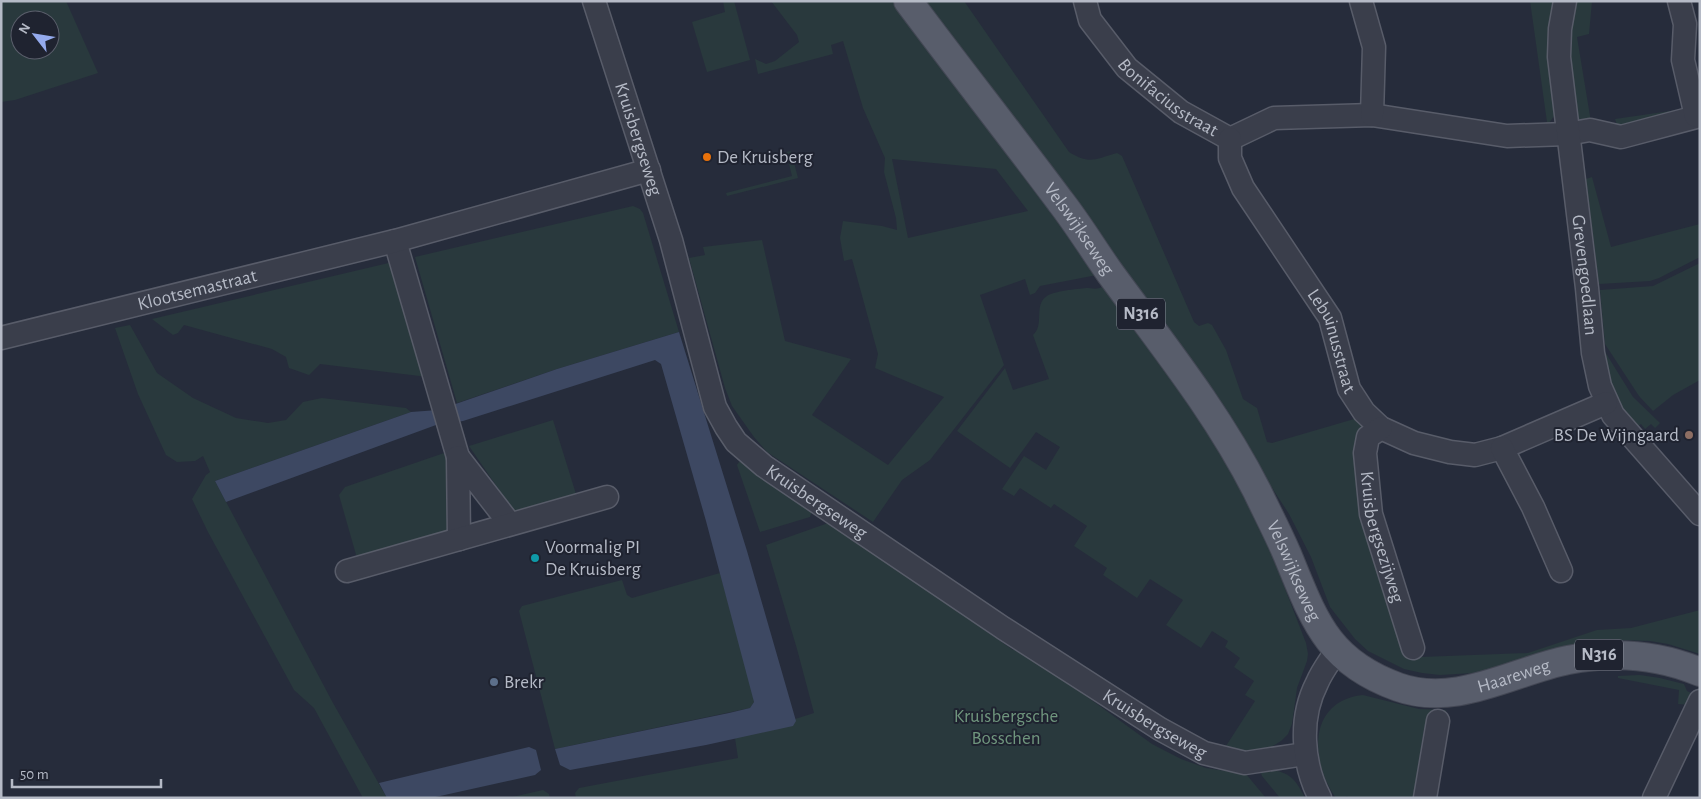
<svg xmlns="http://www.w3.org/2000/svg" width="1701" height="799" viewBox="0 0 1701 799" font-family="'Alegreya Sans',sans-serif">
<style>
.green{fill:#29393d;fill-rule:evenodd}
.water{fill:#3d4862}
.lines{fill:none;stroke-linecap:round;stroke-linejoin:round}
.minor-casing{stroke:#585c69;stroke-width:25}
.major-casing{stroke:#434754;stroke-width:30}
.minor{stroke:#3a3e4b;stroke-width:22}
.major{stroke:#585d6b;stroke-width:28}
.food-dot{fill:#e8710a;stroke:#1f2330;stroke-width:2}
.education-dot{fill:#8d6e63;stroke:#1f2330;stroke-width:2}
.culture-dot{fill:#0f9aa8;stroke:#1f2330;stroke-width:2}
.service-dot{fill:#5c6f8a;stroke:#1f2330;stroke-width:2}
.labels{text-anchor:middle;dominant-baseline:central;stroke-width:4;stroke-linejoin:round;paint-order:stroke}
.shield{fill:#1f2330;stroke:#888d99;stroke-width:1}
.shield-label{font-size:18px;font-weight:bold;fill:#b5bac6}
.street-label{font-size:19px;fill:#b5bac6;stroke:#1f2330}
.poi-label{font-size:19px;fill:#b5bac6;stroke:#1f2330;text-anchor:start}
.park-label{font-size:19px;fill:#6f957d;stroke:#1f2330}
</style>
<rect width="100%" height="100%" fill="#262c3b"/>
<g class="green">
<path d="M1,1H66L98,73L15,100L1,102ZM20,20H50V50H20Z"/>
<path d="M723,1H734L750,60L707,72L692,22L725,12Z"/>
<path d="M771,1H893L898,4L1030,178L1097,275L1040,286L1035,293L1030,295L1025,279L980,295L1004,365L930,460L902,480L873,522L767,452L754,437L732,406L725,388L689,258L705,255L703,247L762,240L785,341L851,359L812,415L888,465L944,397L875,368L878,354L852,259L844,261L840,238L843,221L882,226L897,230L896,218L884,172L885,158L863,108L843,41L831,45L833,54L758,74L755,59L766,64L775,61L799,42L797,35ZM892,159L996,169L1028,211L908,238Z"/>
<path d="M922,1H964L1069,152C1090,165 1095,159 1117,153L1122,156L1194,322L1199,326L1208,323L1212,325L1226,350L1243,399L1257,408L1267,442L1272,443L1361,417L1366,419L1353,458L1364,517L1408,652L1420,657L1528,653L1597,630L1631,628L1700,610V654L1668,644L1650,641L1617,640L1589,642L1563,648L1506,667L1473,673L1440,675L1422,673L1404,669L1368,651L1355,639L1330,607L1311,557L1289,514L1234,429Z"/>
<path d="M1530,1H1556L1557,112L1549,123L1535,125L1547,122Z"/>
<path d="M1574,1H1592L1589,34L1577,37L1591,122H1578C1571,87 1563,35 1574,1Z"/>
<path d="M1684,109L1677,116L1617,125L1615,119Z"/>
<path d="M791,151L798,178L727,196L726,193L792,176L786,152Z"/>
<path d="M1592,177L1611,247L1700,224V257L1659,278L1650,281L1599,284L1586,179Z"/>
<path d="M633,206L640,209L643,213L679,332L557,369L457,403L415,257Z"/>
<path d="M397,261L428,377L320,364L309,375L289,368L286,357L272,349L184,325L178,333L173,335L152,319Z"/>
<path d="M1700,263V380L1673,395L1653,411L1639,396L1605,344L1600,290L1653,286Z"/>
<path d="M1108,283L1214,435L1267,542L1306,643L1308,654L1307,661L1297,688L1292,724L1288,734L1281,741L1268,749L1245,752L1215,746H1226L1255,701L1245,695L1254,681L1234,667L1240,658L1225,647L1228,641L1212,631L1201,648L1166,625L1183,600L1150,579L1137,598L1103,575L1107,568L1074,546L1087,526L1054,504L1051,508L1020,488L1014,496L1002,489L1024,456L1046,470L1060,447L1036,432L1010,468L957,431L1005,368L1013,390L1049,379L1033,335C1045,325 1033,305 1047,296C1054,291 1077,289 1086,288C1091,288 1097,290 1102,287C1104,286 1106,284 1108,283Z"/>
<path d="M130,325L157,373L193,398L236,418L268,423L286,420L303,402L322,398L406,408L411,412L215,481L333,703L387,798H363L314,708L294,690L208,532L192,499L206,475L210,472L203,456L195,461L177,462L166,455L138,394L115,328Z"/>
<path d="M1602,347L1633,397L1660,423L1655,428L1651,424L1645,429L1641,424L1637,427L1615,399Z"/>
<path d="M553,420L576,494L517,516L469,446Z"/>
<path d="M450,451L455,533L357,558L339,495L345,487Z"/>
<path d="M742,461L812,511L810,517L760,532L737,465L739,462Z"/>
<path d="M831,522L1013,650L1020,648L1152,744L1181,759L1206,768L1246,774L1266,798H576L575,793L579,788L738,758L735,738L814,713L797,649L766,545Z"/>
<path d="M720,573L753,693L754,702L750,708L555,749L519,611L522,606L622,580L627,595L632,598Z"/>
<path d="M1640,675L1660,678L1684,684L1687,691L1695,695L1690,705L1678,704L1679,690L1618,678V676Z"/>
<path d="M1363,695L1419,709L1446,710L1444,718L1424,729L1418,768L1423,775L1420,798H1348L1347,796L1345,798H1336C1310,762 1307,701 1363,695Z"/>
<path d="M1263,769C1288,771 1294,776 1305,798H1280L1262,776L1260,770Z"/>
<path d="M543,790L549,794L550,798H508Z"/>
</g>
<g class="water">
<path d="M679,332L747,551L796,721L793,726L706,745L570,770L560,765L555,749L729,713L750,708L754,702L706,521L661,364L655,360L463,421L436,425L226,502L215,481L411,412L438,410L557,369Z"/>
<path d="M529,747L536,750L541,770L535,775L431,798H387L379,783Z"/>
</g>
<g class="lines">
<defs>
<g id="minor">
<path id="s1" d="M594,1L671,240L715,407L726,427L736,442L764,466L1003,628L1160,729L1204,753L1245,763L1305,754"/>
<path id="s2" d="M1085,1L1090,20L1127,68L1181,112L1230,139L1274,118L1372,115L1507,136L1567,134L1590,130L1621,137L1700,116"/>
<path d="M1361,1L1374,47L1372,115"/>
<path id="s3" d="M1565,1L1560,29L1559,57L1587,288L1593,353L1600,386L1613,415L1700,514"/>
<path d="M1679,1L1685,24L1683,60L1696,116"/>
<path id="s4" d="M1230,139V158L1243,188L1330,318L1349,389L1364,412L1381,428L1414,443L1450,452L1475,455L1502,448L1606,403"/>
<path d="M395,241L458,457"/>
<path id="s5" d="M1,338L395,241L649,170"/>
<path id="s6" d="M1381,428L1368,437L1365,453L1371,514L1413,648"/>
<path d="M1502,448L1533,507L1561,571"/>
<path d="M459,539L458,457L510,524"/>
<path d="M347,571L607,497"/>
<path d="M1320,798C1302,763 1299,718 1317,683C1322,671 1330,661 1337,650"/>
<path d="M1425,798L1438,721"/>
<path d="M1654,798L1700,701"/>
</g>
<g id="major">
<path id="s7" d="M908,1C958,68 1010,134 1060,201C1078,224 1093,249 1110,273C1162,344 1217,412 1257,491C1267,512 1278,533 1287,554C1314,619 1326,661 1398,687C1456,708 1513,671 1568,660C1614,651 1657,654 1700,672"/>
</g>
</defs>
<use href="#minor" class="minor-casing"/>
<use href="#major" class="major-casing"/>
<use href="#minor" class="minor"/>
<use href="#major" class="major"/>
</g>
<circle class="food-dot" cx="707" cy="157" r="5"/>
<circle class="education-dot" cx="1689" cy="435" r="5"/>
<circle class="culture-dot" cx="535" cy="558" r="5"/>
<circle class="service-dot" cx="494" cy="682" r="5"/>
<g class="labels">
<g class="shield">
<rect x="1117" y="298.5" width="48" height="31" rx="4"/>
<rect x="1575" y="639.5" width="48" height="31" rx="4"/>
</g>
<g class="shield-label">
<text x="1141" y="314">N316</text>
<text x="1599" y="655">N316</text>
</g>
<g class="street-label">
<text stroke="none"><textPath href="#s2" startOffset="131">Bonifaciusstraat</textPath></text>
<text stroke="none"><textPath href="#s1" startOffset="145">Kruisbergseweg</textPath></text>
<text stroke="none"><textPath href="#s7" startOffset="285">Velswijkseweg</textPath></text>
<text stroke="none"><textPath href="#s3" startOffset="276">Grevengoedlaan</textPath></text>
<text stroke="none"><textPath href="#s5" startOffset="202">Klootsemastraat</textPath></text>
<text stroke="none"><textPath href="#s4" startOffset="230">Lebuinusstraat</textPath></text>
<text stroke="none"><textPath href="#s1" startOffset="565">Kruisbergseweg</textPath></text>
<text stroke="none"><textPath href="#s6" startOffset="118">Kruisbergsezijweg</textPath></text>
<text stroke="none"><textPath href="#s7" startOffset="690">Velswijkseweg</textPath></text>
<text stroke="none"><textPath href="#s7" startOffset="971">Haareweg</textPath></text>
<text stroke="none"><textPath href="#s1" startOffset="970">Kruisbergseweg</textPath></text>
</g>
<g class="poi-label">
<text x="717" y="157">De Kruisberg</text>
<text x="1679" y="435" text-anchor="end">BS De Wijngaard</text>
<text x="545" y="547">Voormalig PI<tspan x="545" dy="22">De Kruisberg</tspan></text>
<text x="504" y="682">Brekr</text>
</g>
<g class="park-label">
<text x="1006" y="716">Kruisbergsche<tspan x="1006" dy="22">Bosschen</tspan></text>
</g>
</g>
<rect width="1701" height="799" fill="none" stroke="#b5bac6" stroke-width="5"/>
<g transform="translate(35 35) rotate(301)"><circle r="24" fill="#1f2330" stroke="#5b5f6c"/>
<path d="M0-4L9 19L0 12L-9 19Z" fill="#94aaed"/>
<text y="-8" font-size="14" font-weight="bold" text-anchor="middle" fill="#b5bac6">N</text>
</g>
<path d="M12 779v8h149v-8" fill="none" stroke="#b5bac6" stroke-width="2.5"/>
<text x="20" y="779" font-size="15" fill="#b5bac6" stroke="#1f2330" stroke-width="4" paint-order="stroke">50 m</text>
</svg>
